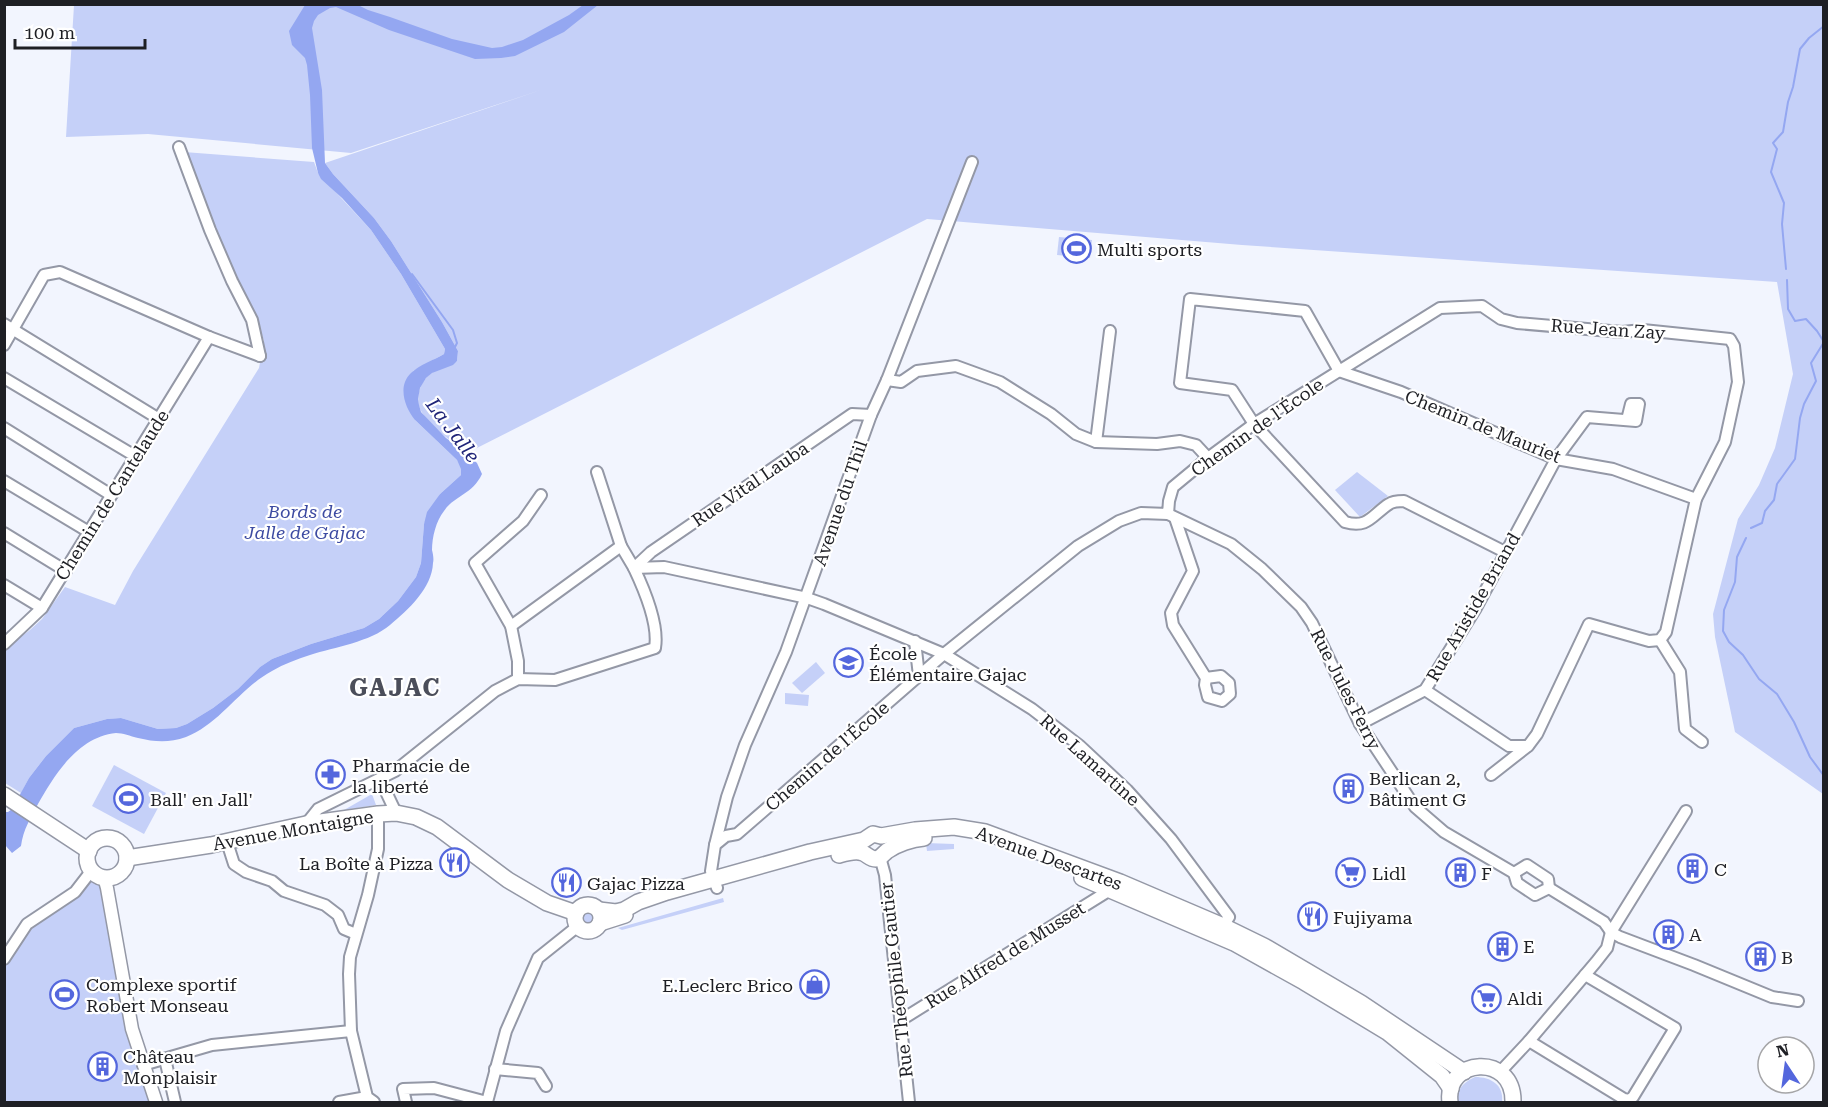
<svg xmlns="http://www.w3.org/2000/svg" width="1828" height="1107" viewBox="0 0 1828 1107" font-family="'Roboto Serif',serif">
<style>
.green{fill:#c5d0f8}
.water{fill:#94a7f1}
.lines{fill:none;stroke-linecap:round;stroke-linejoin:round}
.stream{stroke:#94a7f1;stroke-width:2}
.minor-casing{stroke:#9498a6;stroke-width:14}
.tertiary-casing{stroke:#9498a6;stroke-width:15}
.secondary-casing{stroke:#9498a6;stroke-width:18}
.minor{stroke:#fff;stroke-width:10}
.tertiary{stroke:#fff;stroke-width:12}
.secondary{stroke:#fff;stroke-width:15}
.labels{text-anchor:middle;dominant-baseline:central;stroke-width:4.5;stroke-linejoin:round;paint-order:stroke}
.poi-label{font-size:18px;fill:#1e1f24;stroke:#fff;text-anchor:start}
.street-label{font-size:18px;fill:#1e1f24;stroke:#fff}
.park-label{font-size:18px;font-style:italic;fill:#3d4ba2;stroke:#fff}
.water-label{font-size:20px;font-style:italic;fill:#1f2478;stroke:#fff}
.district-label{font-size:24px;font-weight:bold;letter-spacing:1.5px;fill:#4b4e5a;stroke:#fff}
</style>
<rect width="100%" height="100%" fill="#f2f5fe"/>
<g class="green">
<path d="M74,5H1823V794L1735,732L1715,637L1713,614L1738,519L1759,485L1775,448L1793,374L1777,282L1242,245L927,219L467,453C453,443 430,426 421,411C415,400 419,384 428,376C436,368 448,367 457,361L458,351L442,322L391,241L374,218L333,174L325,163L541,90L351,153L148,134L66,137Z"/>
<path d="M184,152L314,162L318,173L371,230L401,274L445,349L444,354L413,371L415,420L457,460L462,469L461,475L440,494L424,524L421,563L416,577L398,601L379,619L364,628L311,644L272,659L260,667L238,689L213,708L187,724L176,728L158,729L121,718L107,719L74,728L46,756L29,778L21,793L5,783L4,649L30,630L42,619L65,587L115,605L133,571L259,368L264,341L255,313L236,282Z"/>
<path d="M1059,237L1092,240L1090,258L1057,255Z"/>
<path d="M1357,472L1388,496L1360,517L1335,490Z"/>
<path d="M816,662L825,673L802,693L792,683Z"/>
<path d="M785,693L809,695L808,706L785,704Z"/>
<path d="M114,765L166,793L144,834L92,806Z"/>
<path d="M372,794L376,805L344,810Z"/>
<path d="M926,843L954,844V849L927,851Z"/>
<path d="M92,870L104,877L132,1029L156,1102H5L4,960L27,924L62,900Z"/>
<path d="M723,898L724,902L622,930L618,928Z"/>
<circle cx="588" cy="918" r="7"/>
<path d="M1475,1077C1491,1077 1504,1085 1502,1102H1458C1456,1089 1464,1082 1475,1077Z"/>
</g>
<path class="water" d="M305,5H358L368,10L390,17L452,39L492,48L502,47L523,40L569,15L583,5H598L564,32L515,56L501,58L475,59L389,30L336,7L330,8L318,15L314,21L312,28L322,90L325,163L333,174L374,218L391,241L442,322L458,351L457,361L453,365L432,373L426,378L420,388L418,399L419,405L421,412L446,438L467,453L477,463L482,474C472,495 455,495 444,511C436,521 432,537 432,550C433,554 434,559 433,563C432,588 408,610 390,625C370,642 335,647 310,655C297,659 284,664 272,671C240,688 220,724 186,737C169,743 155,742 138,738C130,736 123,733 116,733C78,737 55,774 38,804C31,817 23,830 21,846L12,853L5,845V812H8L12,809L29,778L46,756L74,728L107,719L121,718L158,729L176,728L187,724L213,708L238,689L260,667L272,659L311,644L364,628L379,619L398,601L416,577L421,563L424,524L427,512L440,494L461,475V469L457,460L415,420C405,408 397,386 411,373C419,365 434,360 444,354L445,349L401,274L371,230L342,198L321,179L318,173L312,148L310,95L307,65L305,58L292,45L289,31Z"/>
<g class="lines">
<g class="stream">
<path d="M1786,269L1782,224L1784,203L1771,172L1777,149L1773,143L1783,132L1788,102L1793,87L1800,49L1809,38L1824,26"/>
<path d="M412,274L453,330L457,343L455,347"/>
<path d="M1751,528L1762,523L1765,511L1774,500L1777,484L1795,459L1800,418L1804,404L1816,381L1811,363L1824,342L1817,331L1806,319L1795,321L1788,309L1787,280"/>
<path d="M1746,538L1737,557L1735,582L1724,610L1723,631L1729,642L1743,655L1759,679L1777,694L1794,722L1810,757L1824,776"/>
</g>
<defs>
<g id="minor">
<path d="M179,147L210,230L232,281L252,320L260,356"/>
<path d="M4,324L159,419"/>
<path d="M4,345L44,275L60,272L209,337L260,356"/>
<path d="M1339,371L1305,311L1190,299L1180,383L1232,390L1254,424L1345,522C1368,529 1372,515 1389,504C1393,501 1399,501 1404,501L1505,552"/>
<path d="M1339,371L1401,392L1556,459L1613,469L1696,499"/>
<path d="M4,378L135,456"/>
<path d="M887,380L901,382L917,371L956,366L1000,382L1051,414L1076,434L1096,442L1157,444L1180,441L1196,445L1208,458"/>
<path d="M4,428L111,495"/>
<path d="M1096,442L1110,331"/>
<path d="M597,472L621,546"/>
<path d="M4,481L89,532"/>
<path d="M1168,514L1231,544L1262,569L1301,607L1312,623L1360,724L1415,807L1444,832L1514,873"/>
<path d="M1175,518L1193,571L1171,613L1173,625L1206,678L1221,676L1229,683L1230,694L1222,701L1208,697L1205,685L1206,678"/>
<path d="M4,533L66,571"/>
<path d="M4,585L42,608"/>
<path d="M511,626L621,546L634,568L651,552L852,414L871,415"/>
<path d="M1660,640L1680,672L1685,729L1702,742"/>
<path d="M915,641L919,676"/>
<path d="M4,644L42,608L209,337"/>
<path d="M518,679V661L511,626L475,563L523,521L541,495"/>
<path d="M1360,724L1425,690L1476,608L1556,459L1587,417L1636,421L1639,404H1631L1627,420"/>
<path d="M1491,775L1528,746"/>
<path d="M380,779L396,813"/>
<path d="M306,824L318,809L395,771L495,691L518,679L555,680L655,648C659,625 644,589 634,568L664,567L807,598L824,604L944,654L1032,709L1080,746L1127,790L1171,839L1229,917L1223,926"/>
<path d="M227,842L234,864L246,872L272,881L284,891L325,905L338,915L344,929L356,934"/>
<path d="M715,845L727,797L745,745L786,652L871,415L887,380L972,162"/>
<path d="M880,857L885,875L909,1102"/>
<path d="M1527,865L1548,879L1549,888L1535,895L1517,883L1514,873Z"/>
<path d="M717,888L711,871L715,845L726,836L737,834L944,654L1078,546L1119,521L1141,513L1168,514L1169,501L1173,487L1208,458L1254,424L1440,308L1482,306L1501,319L1517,323L1622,332L1643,330L1730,339L1734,346L1738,382L1725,442L1696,499L1666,632L1660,640L1649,641L1589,624L1537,734L1528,746H1509L1425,690"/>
<path d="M1549,888L1604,922L1611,932L1620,937L1694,965L1772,997L1798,1001"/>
<path d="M4,959L27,924L75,892L92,870"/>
<path d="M901,1020L1110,890"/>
<path d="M1529,1041L1624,1099L1629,1100L1633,1097L1675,1028L1585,975"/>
<path d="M165,1059L175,1102"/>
<path d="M143,1065L212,1045L351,1031"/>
<path d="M495,1069L538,1073L546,1086"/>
<path d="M1500,1072L1529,1041L1596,962L1607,948L1611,932L1686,811"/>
<path d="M339,1102L367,1097"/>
<path d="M374,1102L367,1097L351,1031L349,974L350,957L368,895L378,849V814"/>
<path d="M406,1102L403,1089L434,1088L487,1102"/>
<path d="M487,1102L506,1031L538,958L578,926"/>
</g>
<path id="tertiary" d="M104,877L107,888L132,1029L156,1102"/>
<g id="secondary">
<path d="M4,795L89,851"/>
<circle cx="107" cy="858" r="20"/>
<path d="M839,855C846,853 856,850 863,853C868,855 870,859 876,859C881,858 883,854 887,851C897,844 912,839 924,838"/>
<path d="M127,858L211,845L306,824L378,814L396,813L416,817L437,827L508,880L547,903L576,913"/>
<path d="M1082,878L1234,943L1304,982L1387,1032L1442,1076L1451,1089"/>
<circle cx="588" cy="918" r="13"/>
<path d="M599,910L616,912L624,910L638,902L667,892L810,852L864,840L873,834L881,836L915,830L954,827L985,832L1120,882L1223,926L1264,946L1361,1003L1464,1072"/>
<path d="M600,923L625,915"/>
<path d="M1450,1102C1444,1058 1514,1052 1513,1102"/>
</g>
</defs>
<use href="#minor" class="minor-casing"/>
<use href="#tertiary" class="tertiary-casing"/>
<use href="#secondary" class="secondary-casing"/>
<use href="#minor" class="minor"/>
<use href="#tertiary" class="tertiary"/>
<use href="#secondary" class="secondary"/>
</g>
<defs>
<symbol id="stadium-ring" viewBox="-11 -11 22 22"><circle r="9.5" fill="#fff" stroke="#5467dd" stroke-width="1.5"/><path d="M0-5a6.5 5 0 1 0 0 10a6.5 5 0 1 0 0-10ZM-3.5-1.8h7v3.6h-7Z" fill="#5467dd"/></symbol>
<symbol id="school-ring" viewBox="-11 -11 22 22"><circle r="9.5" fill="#fff" stroke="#5467dd" stroke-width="1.5"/><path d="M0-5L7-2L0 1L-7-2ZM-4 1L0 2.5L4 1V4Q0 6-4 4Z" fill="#5467dd"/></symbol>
<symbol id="pharmacy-ring" viewBox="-11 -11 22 22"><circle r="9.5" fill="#fff" stroke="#5467dd" stroke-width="1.5"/><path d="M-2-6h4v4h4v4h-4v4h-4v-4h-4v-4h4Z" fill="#5467dd"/></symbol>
<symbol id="building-ring" viewBox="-11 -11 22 22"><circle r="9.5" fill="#fff" stroke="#5467dd" stroke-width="1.5"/><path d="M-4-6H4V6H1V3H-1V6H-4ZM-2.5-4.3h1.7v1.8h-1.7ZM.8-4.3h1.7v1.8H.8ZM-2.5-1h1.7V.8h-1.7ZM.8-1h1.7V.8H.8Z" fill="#5467dd"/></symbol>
<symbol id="restaurant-ring" viewBox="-11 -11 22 22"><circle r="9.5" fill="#fff" stroke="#5467dd" stroke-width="1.5"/><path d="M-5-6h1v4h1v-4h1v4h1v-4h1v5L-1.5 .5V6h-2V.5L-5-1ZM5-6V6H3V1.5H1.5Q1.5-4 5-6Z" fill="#5467dd"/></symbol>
<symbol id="supermarket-ring" viewBox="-11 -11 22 22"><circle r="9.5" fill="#fff" stroke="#5467dd" stroke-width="1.5"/><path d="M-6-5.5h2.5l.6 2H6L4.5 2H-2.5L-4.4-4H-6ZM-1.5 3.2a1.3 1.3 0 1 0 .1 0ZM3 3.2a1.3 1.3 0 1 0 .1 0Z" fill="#5467dd"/></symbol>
<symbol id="shop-ring" viewBox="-11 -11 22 22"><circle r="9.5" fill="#fff" stroke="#5467dd" stroke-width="1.5"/><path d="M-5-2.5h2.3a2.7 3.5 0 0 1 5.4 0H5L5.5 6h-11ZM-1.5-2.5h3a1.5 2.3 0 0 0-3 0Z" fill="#5467dd"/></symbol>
</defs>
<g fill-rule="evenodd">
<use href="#stadium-ring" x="1060" y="232" width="33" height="33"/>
<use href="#school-ring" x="832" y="646" width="33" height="33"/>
<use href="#pharmacy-ring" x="314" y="758" width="33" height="33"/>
<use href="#building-ring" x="1332" y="772" width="33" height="33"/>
<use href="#stadium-ring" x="112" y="782" width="33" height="33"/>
<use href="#restaurant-ring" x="438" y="846" width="33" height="33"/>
<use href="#building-ring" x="1676" y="852" width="33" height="33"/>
<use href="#supermarket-ring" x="1334" y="856" width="33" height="33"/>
<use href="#building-ring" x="1444" y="856" width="33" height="33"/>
<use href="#restaurant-ring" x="550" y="866" width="33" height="33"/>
<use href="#restaurant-ring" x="1296" y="900" width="33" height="33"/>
<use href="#building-ring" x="1652" y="918" width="33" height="33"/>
<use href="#building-ring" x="1486" y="930" width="33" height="33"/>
<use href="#building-ring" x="1744" y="940" width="33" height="33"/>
<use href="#shop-ring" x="798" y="968" width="33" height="33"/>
<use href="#stadium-ring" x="48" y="978" width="33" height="33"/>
<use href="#supermarket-ring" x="1470" y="982" width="33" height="33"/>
<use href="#building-ring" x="86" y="1050" width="33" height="33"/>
</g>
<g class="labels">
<g class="poi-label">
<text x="1097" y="249">Multi sports</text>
<text x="869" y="653">École<tspan x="869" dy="21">Élémentaire Gajac</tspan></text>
<text x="352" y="765">Pharmacie de<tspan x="352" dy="21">la liberté</tspan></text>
<text x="1369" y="778">Berlican 2,<tspan x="1369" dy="21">Bâtiment G</tspan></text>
<text x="150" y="799">Ball' en Jall'</text>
<text x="433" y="863" text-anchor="end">La Boîte à Pizza</text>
<text x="1714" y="869">C</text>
<text x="1372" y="873">Lidl</text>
<text x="1481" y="873">F</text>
<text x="587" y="883">Gajac Pizza</text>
<text x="1333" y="917">Fujiyama</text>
<text x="1689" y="934">A</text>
<text x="1523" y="946">E</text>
<text x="1781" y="957">B</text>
<text x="86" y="984">Complexe sportif<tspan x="86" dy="21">Robert Monseau</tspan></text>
<text x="793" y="985" text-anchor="end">E.Leclerc Brico</text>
<text x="1507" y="998">Aldi</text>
<text x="123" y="1056">Château<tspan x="123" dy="21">Monplaisir</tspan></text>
</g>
<g class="street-label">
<text transform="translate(1608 329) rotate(4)">Rue Jean Zay</text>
<text transform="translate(1483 426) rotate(22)">Chemin de Mauriet</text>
<text transform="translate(1257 427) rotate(-35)">Chemin de l'École</text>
<text transform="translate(750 484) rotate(-34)">Rue Vital Lauba</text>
<text transform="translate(112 495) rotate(-58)">Chemin de Cantelaude</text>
<text transform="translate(840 503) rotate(-71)">Avenue du Thil</text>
<text transform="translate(1473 607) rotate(-60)">Rue Aristide Briand</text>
<text transform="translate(1346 689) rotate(63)">Rue Jules Ferry</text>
<text transform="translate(827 756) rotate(-41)">Chemin de l'École</text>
<text transform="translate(1090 760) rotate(42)">Rue Lamartine</text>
<text transform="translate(293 830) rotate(-10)">Avenue Montaigne</text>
<text transform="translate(1049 858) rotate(20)">Avenue Descartes</text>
<text transform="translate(1005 955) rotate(-32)">Rue Alfred de Musset</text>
<text transform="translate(896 980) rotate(-96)">Rue Théophile Gautier</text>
</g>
<g class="park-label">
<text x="305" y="511">Bords de<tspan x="305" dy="21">Jalle de Gajac</tspan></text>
</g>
<g class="water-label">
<text transform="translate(453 430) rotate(53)">La Jalle</text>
</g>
<g class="district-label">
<text x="395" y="688">GAJAC</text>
</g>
</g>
<rect width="1828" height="1107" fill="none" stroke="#1e1f24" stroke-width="12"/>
<g transform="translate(1786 1065) rotate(347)"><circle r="28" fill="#ffffff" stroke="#a5a5a7" stroke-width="1.5"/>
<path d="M0-4.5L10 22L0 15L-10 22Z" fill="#5467dd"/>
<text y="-9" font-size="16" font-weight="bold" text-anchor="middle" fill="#1e1f24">N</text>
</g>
<path d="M15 39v9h130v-9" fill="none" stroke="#1e1f24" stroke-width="3"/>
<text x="24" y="39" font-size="18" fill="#1e1f24" stroke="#ffffff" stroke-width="4.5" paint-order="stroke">100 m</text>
</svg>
